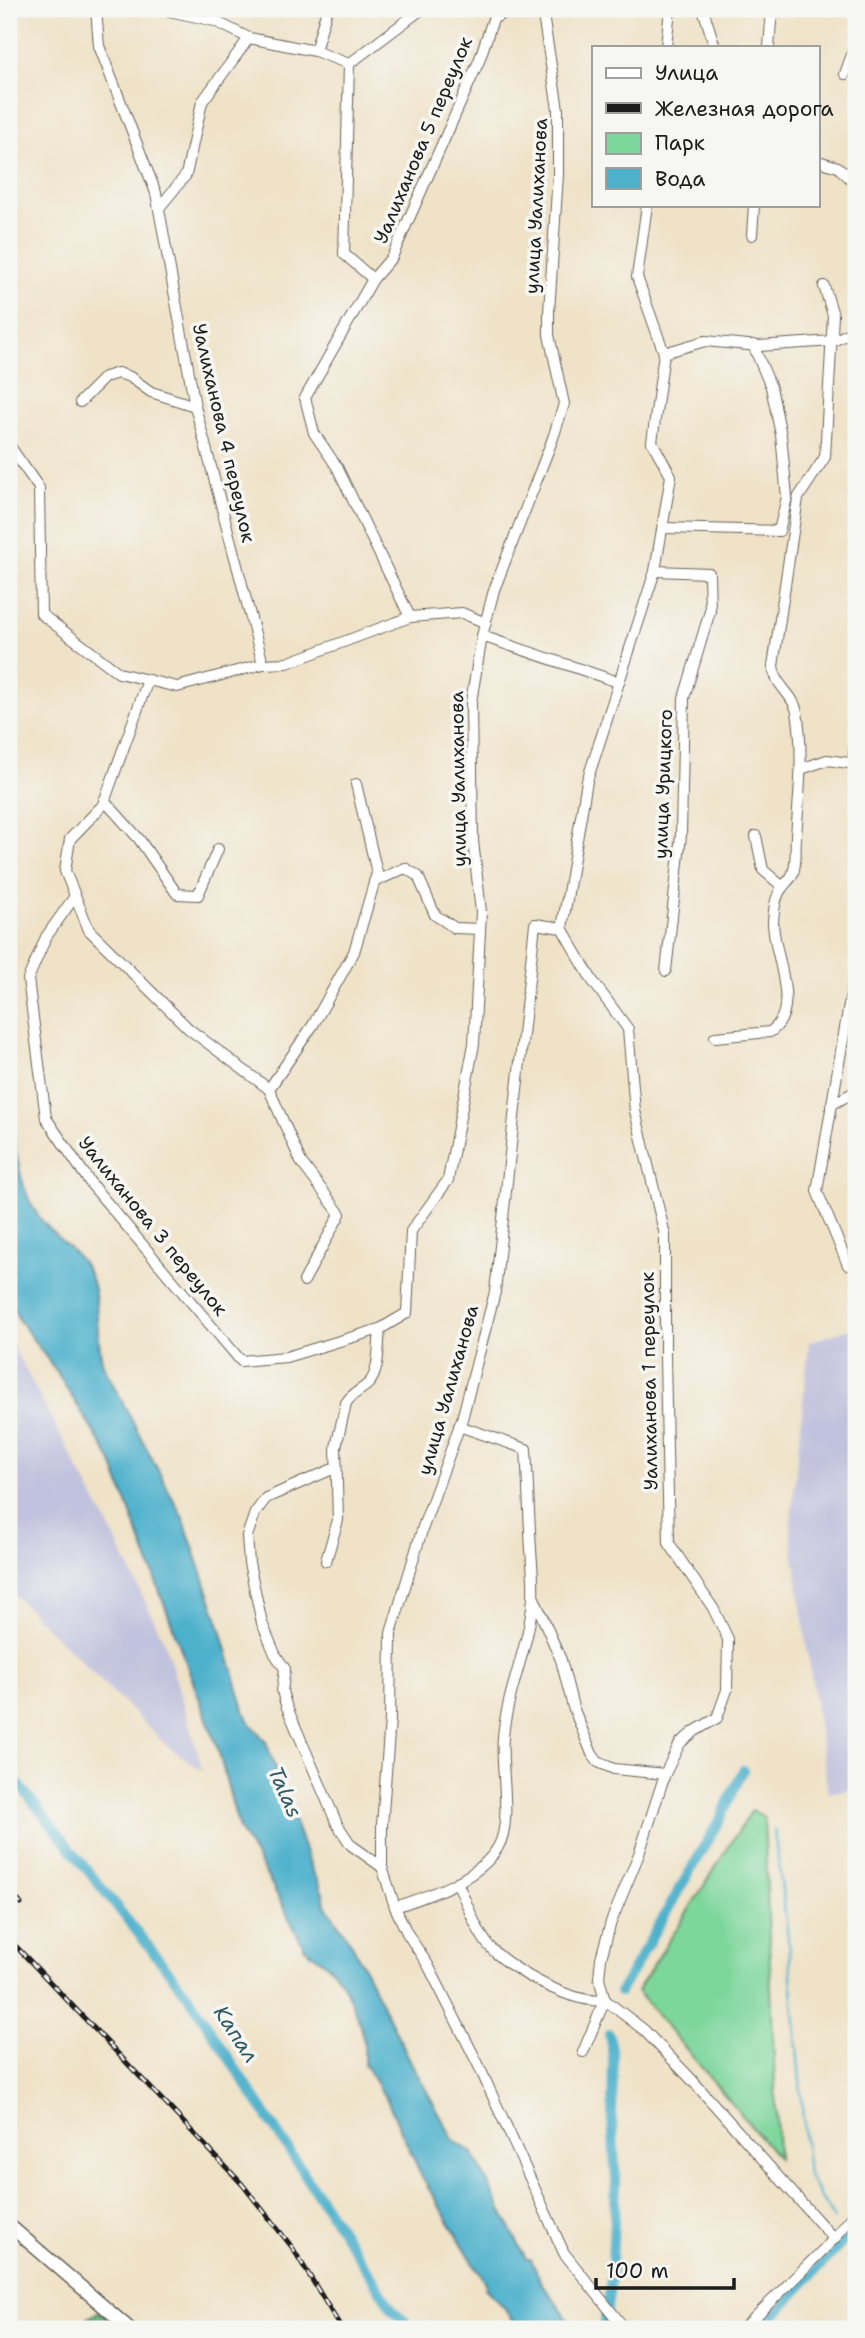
<svg xmlns="http://www.w3.org/2000/svg" width="865" height="2338" viewBox="0 0 865 2338" font-family="'Shantell Sans',sans-serif">
<style>
.industrial{fill:#c1c2dd}
.green{fill:#7dd69b;stroke:#4c795c;stroke-width:2}
.forest{fill:#66b783;stroke:#416a50;stroke-width:2}
.water{fill:#4db1cc;stroke:#346674;stroke-width:2}
.lines{fill:none;stroke-linecap:round;stroke-linejoin:round}
.stream{stroke:#4db1cc;stroke-width:2.5}
.canal{stroke:#4db1cc;stroke-width:10}
.minor-casing{stroke:#666158;stroke-width:12}
.major-casing{stroke:#666158;stroke-width:15}
.minor{stroke:#fff;stroke-width:10}
.major{stroke:#fff;stroke-width:12}
.rail-casing{stroke:#1c1c1c;stroke-width:5}
.rail{stroke:#f6f6f2;stroke-width:2.5;stroke-dasharray:8;stroke-linecap:butt}
.labels{text-anchor:middle;dominant-baseline:central;stroke-width:7;stroke-linejoin:round;paint-order:stroke}
.street-label{font-size:19px;fill:#1c1c1c;stroke:#f6f6f2}
.water-label{font-size:21px;font-style:italic;fill:#305862;stroke:#f6f6f2}
</style>
<rect width="100%" height="100%" fill="#f6f6f2"/>
<filter id="ink" filterUnits="userSpaceOnUse"><feTurbulence type="fractalNoise" baseFrequency=".0143" numOctaves="2"/><feDisplacementMap in="SourceGraphic" scale="14" xChannelSelector="R" yChannelSelector="G"/><feConvolveMatrix kernelMatrix="1 2 1 2 8 2 1 2 1" color-interpolation-filters="sRGB"/></filter>
<filter id="wash" filterUnits="userSpaceOnUse"><feTurbulence type="fractalNoise" baseFrequency=".00686" numOctaves="4" result="noise"/><feDisplacementMap in="SourceGraphic" scale="28" xChannelSelector="R" yChannelSelector="G"/><feGaussianBlur stdDeviation="1.57" result="paint"/><feColorMatrix in="noise" values="0 0 0 0 0 0 0 0 0 0 0 0 0 0 0 0 0 1.4 0 .05"/><feComposite in="paint" operator="in"/></filter>
<g filter="url(#wash)">
<rect width="100%" height="100%" fill="#efe2c7"/>
<g class="industrial">
<path d="M856,1327V1788L828,1793L790,1529L809,1342Z"/>
<path d="M9,1339L111,1530L165,1643L203,1771L167,1746L9,1590Z"/>
</g>
<path class="green" d="M752,1810L764,1817L778,2158L637,1991Z"/>
<path class="forest" d="M99,2311L120,2329H73Z"/>
<path class="water" d="M9,1108C16,1144 17,1187 39,1217C54,1237 78,1251 89,1274C100,1297 95,1337 103,1365L183,1518L220,1626L245,1713L248,1720L266,1742L311,1867L323,1893L325,1904L353,1946L413,2066L454,2141L472,2152L526,2259H531L540,2281L575,2329H520L503,2306L485,2288L487,2285L423,2179L388,2102L364,2064V2041L357,2015L343,1984L332,1969L304,1947L271,1883L239,1829L218,1749L111,1460L56,1371L19,1320L9,1299Z"/>
<g class="lines">
<path class="stream" d="M774,1830L787,1928L808,2176L834,2219"/>
<g class="canal">
<path d="M9,1772L189,1997L393,2310L413,2329"/>
<path d="M620,1992L719,1821L743,1770"/>
<path d="M604,2329L611,2279L616,2182L612,2120L613,2055L609,2034"/>
<path d="M761,2329L856,2228"/>
</g>
</g>
</g>
<g filter="url(#ink)">
<g class="lines">
<defs>
<g id="minor">
<path d="M96,9L99,46L156,193L195,406L263,664"/>
<path d="M160,9L215,21L249,38"/>
<path d="M703,9L715,47"/>
<path d="M215,21L218,9"/>
<path d="M666,47L670,9"/>
<path d="M769,47L772,9"/>
<path d="M315,51L327,9"/>
<path d="M845,74L856,43"/>
<path d="M818,161L838,167L856,184"/>
<path d="M159,208L186,175L202,102L249,38L315,51L349,64"/>
<path d="M752,235L754,205"/>
<path d="M373,279L344,254L349,64L422,9"/>
<path d="M664,353L705,341L759,346L833,341L856,330"/>
<path d="M80,402L105,377L118,373L130,377L151,392L195,406"/>
<path d="M9,445L39,488L41,614L119,673L177,687L263,664L287,663L410,617L462,613L486,623"/>
<path d="M663,528L779,531L787,497L781,435L771,387L753,345"/>
<path d="M655,571L709,573L710,611L684,698L681,835L666,971"/>
<path d="M410,617L337,467L314,433L305,398L373,279L392,257L479,61L493,19L505,12L543,14"/>
<path d="M482,636L618,682"/>
<path d="M148,680L103,805L70,839L65,871L89,930L189,1029L269,1089L301,1162L340,1214L304,1281"/>
<path d="M853,762L856,724"/>
<path d="M801,769L827,760L856,764"/>
<path d="M104,800L139,839L177,894L198,895L218,849"/>
<path d="M756,836L763,870L783,887"/>
<path d="M374,882L405,868L418,876L435,915L455,928L480,929"/>
<path d="M75,896L46,937L28,979L46,1118L91,1184L241,1361L286,1357L380,1329"/>
<path d="M562,928L535,924L495,1292L462,1419L423,1527L391,1633L390,1719L382,1826V1867L395,1907L407,1933L428,1965L478,2064L564,2253L625,2329"/>
<path d="M715,1037L770,1032C803,1010 773,954 773,922C774,908 775,897 783,886C787,882 791,879 793,873C797,862 795,848 796,836C799,795 804,753 797,712C793,693 776,688 773,666L798,498L825,457L833,315L824,286"/>
<path d="M269,1089L313,1025L354,952L377,873L356,784"/>
<path d="M831,1105L856,1091"/>
<path d="M848,1265L817,1191L856,964"/>
<path d="M335,1468L266,1498L255,1513L247,1536L249,1563L262,1623L275,1654L285,1669L282,1691L286,1705L337,1824L351,1845L382,1867"/>
<path d="M326,1561L338,1520L336,1447L346,1403C351,1394 360,1391 368,1384C380,1373 378,1345 380,1329L407,1313L411,1231L448,1180L474,1044L481,912L473,841L471,702L482,636L494,590L553,438L564,404L549,335V312L558,174V109L542,9"/>
<path d="M534,1598L561,1660L573,1707L592,1754L598,1762L614,1769L665,1774"/>
<path d="M457,1882C467,1903 475,1929 489,1946C510,1970 574,2005 605,2000L644,2030L692,2080L834,2239L856,2212"/>
<path d="M395,1907C428,1896 480,1879 498,1847C513,1822 500,1769 503,1737C507,1690 530,1645 533,1597C534,1582 532,1565 531,1550C529,1516 528,1482 526,1449L459,1426"/>
<path d="M583,2052L605,2000L599,1978L601,1958L611,1922L639,1854L665,1774L680,1743L695,1731L717,1718L727,1690L728,1639L713,1608L669,1543L665,1358V1235L635,1111L628,1029L592,980L562,928L587,781L655,571L671,476L652,442L664,353L637,277L647,205"/>
<path d="M743,2329L834,2239"/>
</g>
<g id="major">
<path d="M9,2225L130,2329"/>
<path d="M847,2329L856,2326"/>
</g>
</defs>
<use href="#minor" class="minor-casing"/>
<use href="#major" class="major-casing"/>
<use href="#minor" class="minor"/>
<use href="#major" class="major"/>
<defs>
<g id="rail">
<path d="M9,1889L21,1904"/>
<path d="M9,1939L242,2184L292,2247L342,2329"/>
</g>
</defs>
<use href="#rail" class="rail-casing"/>
<use href="#rail" class="rail"/>
</g>
</g>
<g class="labels">
<g class="street-label">
<text transform="translate(423 140) rotate(-67)">Уалиханова 5 переулок</text>
<text transform="translate(536 206) rotate(-87)">улица Уалиханова</text>
<text transform="translate(224 433) rotate(77)">Уалиханова 4 переулок</text>
<text transform="translate(458 779) rotate(-91)">улица Уалиханова</text>
<text transform="translate(663 784) rotate(-88)">улица Урицкого</text>
<text transform="translate(153 1226) rotate(51)">Уалиханова 3 переулок</text>
<text transform="translate(649 1381) rotate(-91)">Уалиханова 1 переулок</text>
<text transform="translate(448 1390) rotate(-74)">улица Уалиханова</text>
</g>
<g class="water-label">
<text transform="translate(285 1792) rotate(66)">Talas</text>
<text transform="translate(236 2034) rotate(57)">Капал</text>
</g>
</g>
<rect width="865" height="2338" fill="none" stroke="#f6f6f2" stroke-width="35"/>
<rect x="592" y="46" width="228" height="161" fill="#f6f6f2" stroke="#9f9f9c" stroke-width="2"/>
<rect x="606" y="68" width="35" height="10" fill="#ffffff" stroke="#9f9f9c" stroke-width="2"/>
<text x="655" y="80" font-size="21" fill="#1c1c1c">Улица</text>
<rect x="606" y="103" width="35" height="10" fill="#1c1c1c" stroke="#9f9f9c" stroke-width="2"/>
<text x="655" y="116" font-size="21" fill="#1c1c1c">Железная дорога</text>
<rect x="606" y="133" width="35" height="21" fill="#7dd69b" stroke="#9f9f9c" stroke-width="2"/>
<text x="655" y="150" font-size="21" fill="#1c1c1c">Парк</text>
<rect x="606" y="168" width="35" height="21" fill="#4db1cc" stroke="#9f9f9c" stroke-width="2"/>
<text x="655" y="186" font-size="21" fill="#1c1c1c">Вода</text>
<path d="M596 2278v10h138v-10" fill="none" stroke="#1c1c1c" stroke-width="3.5"/>
<text x="606" y="2278" font-size="21" fill="#1c1c1c" stroke="#f6f6f2" stroke-width="5" paint-order="stroke">100 m</text>
</svg>
